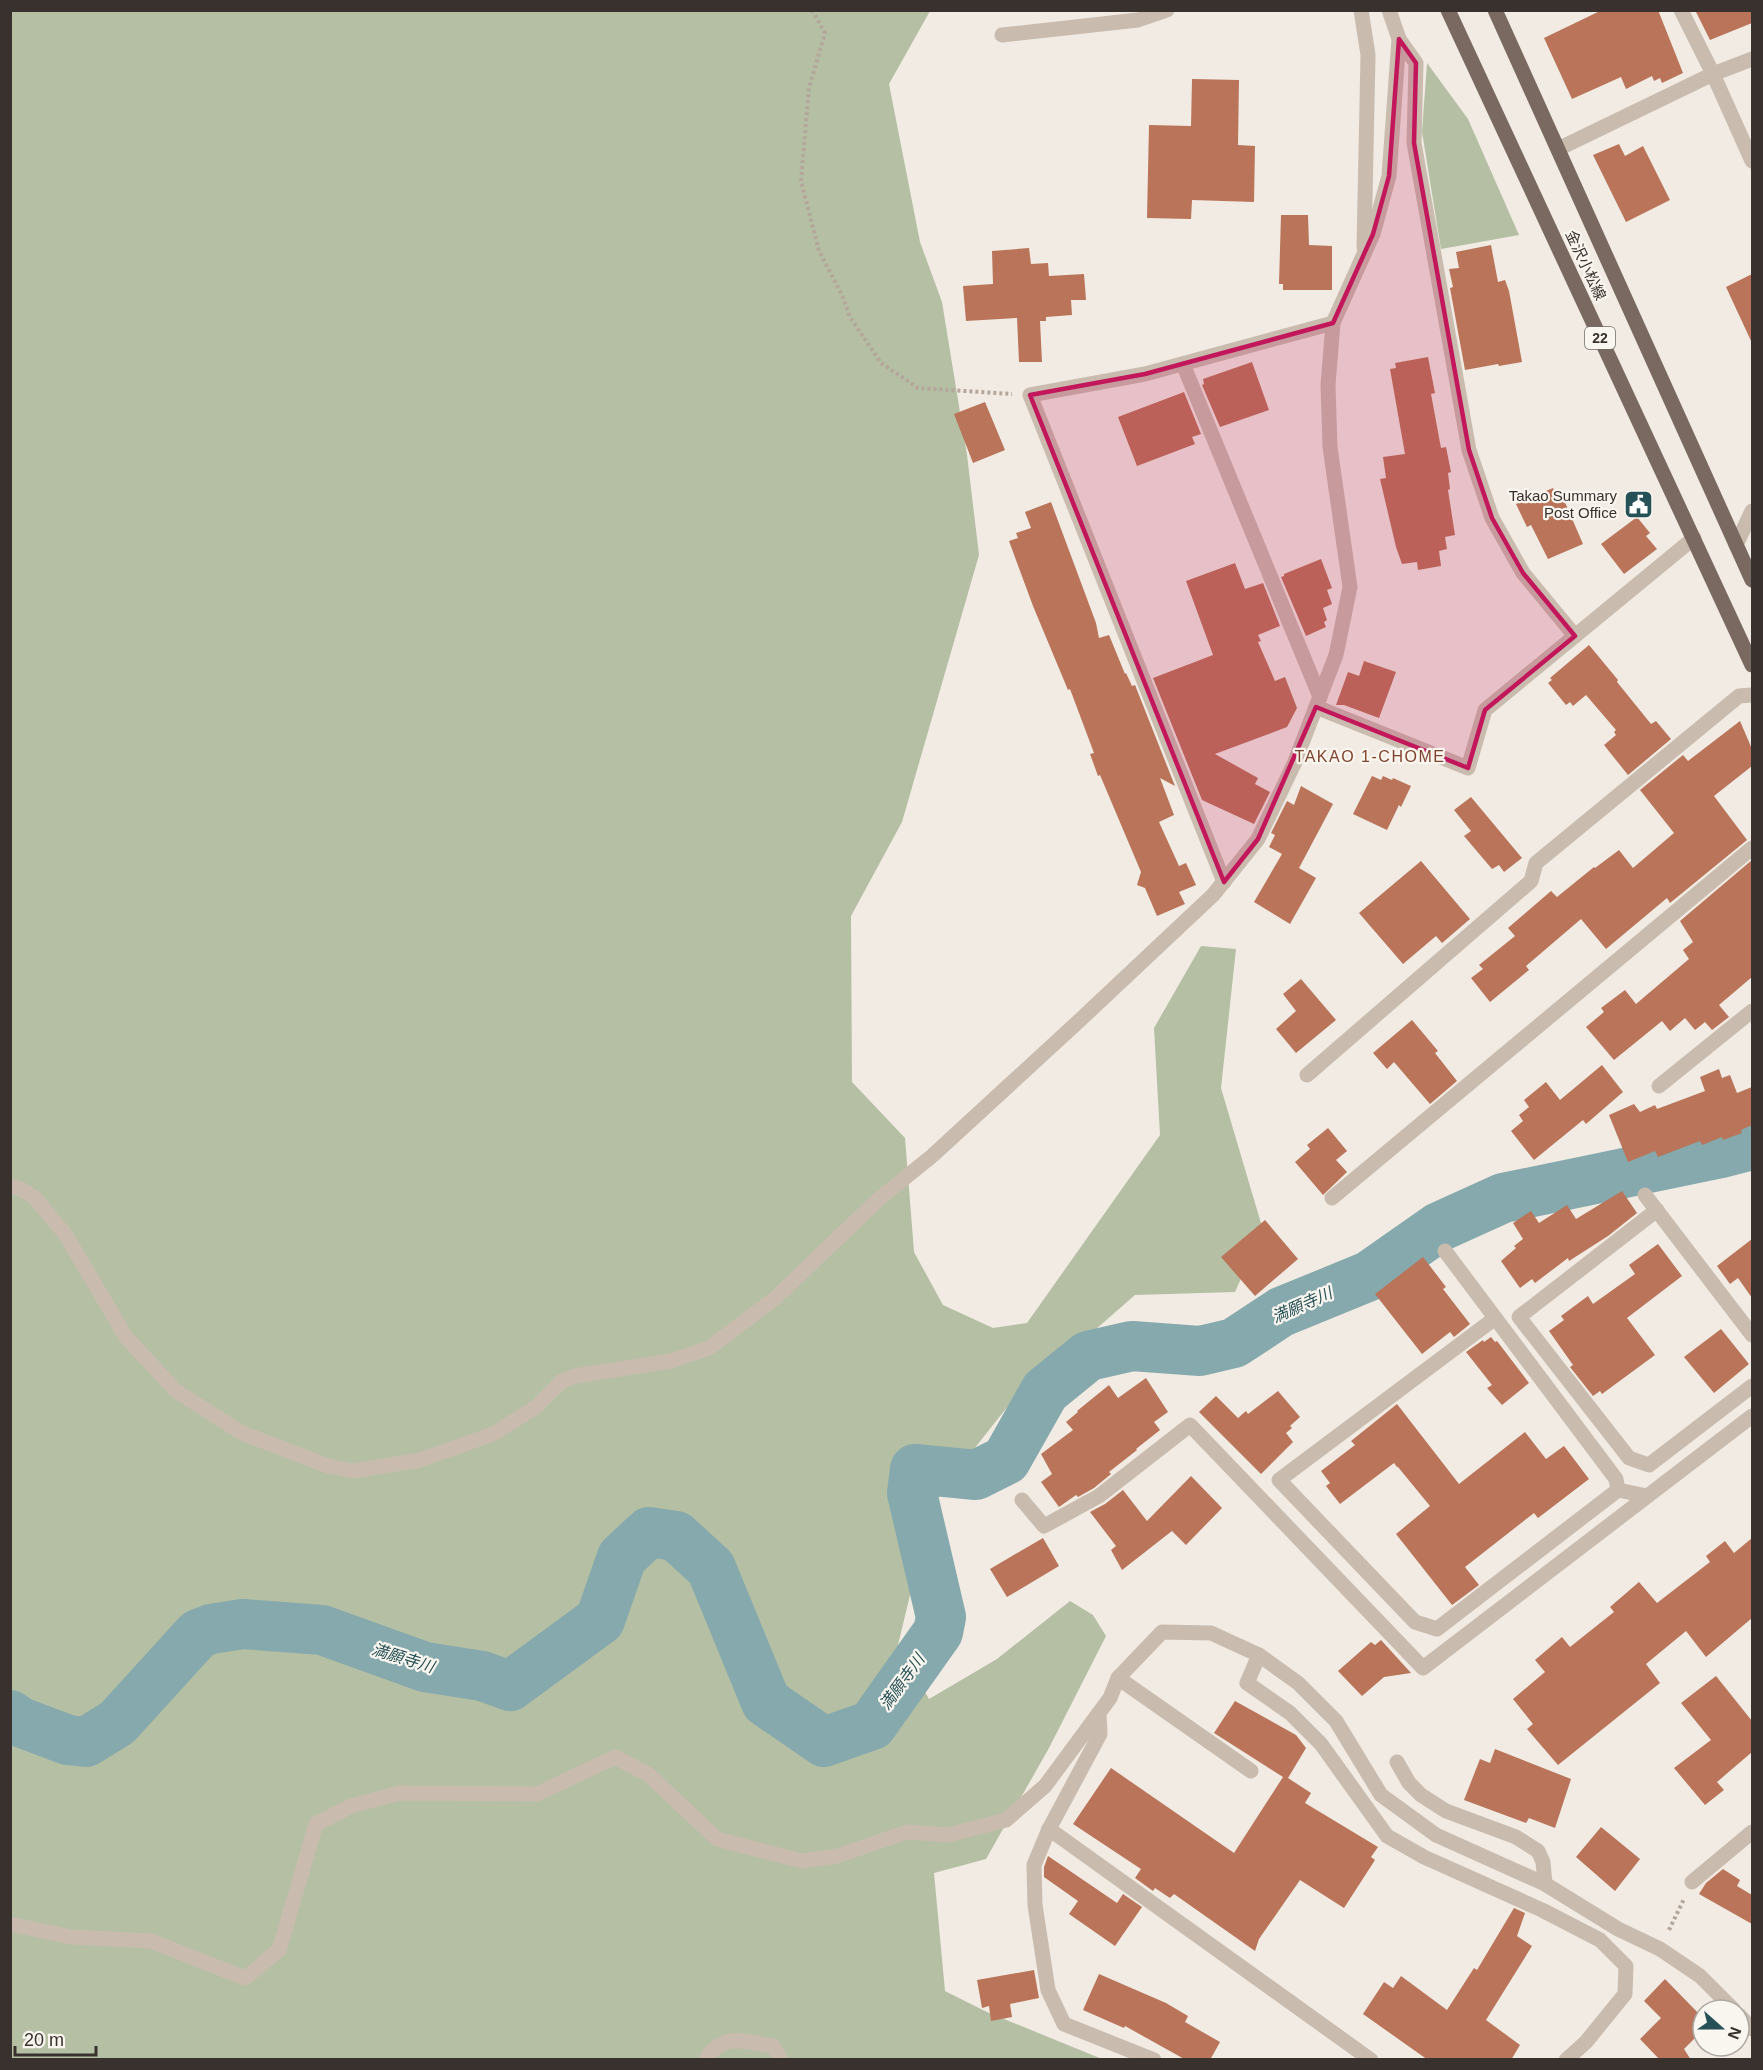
<svg xmlns="http://www.w3.org/2000/svg" width="1763" height="2070" viewBox="0 0 1763 2070" font-family="Arial,'Noto Sans JP',sans-serif">
<style>
.green{fill:#b5bfa4}
.lines{fill:none;stroke-linecap:round;stroke-linejoin:round}
.river{stroke:#85a9ac;stroke-width:50}
.building{fill:#b97459}
.path{stroke:#b4a69a;stroke-width:4;stroke-dasharray:3 3;stroke-linecap:butt}
.minor{stroke:#c9bcaf;stroke-width:15}
.major{stroke:#796960;stroke-width:15}
.marked{fill:#c2185b;fill-opacity:0.2;stroke:#c2185b;stroke-width:4.5;stroke-linejoin:round}
.labels{text-anchor:middle;dominant-baseline:central;stroke-width:4.5;stroke-linejoin:round;paint-order:stroke}
.shield{fill:#f9f5ef;stroke:#736c67;stroke-width:1.5}
.shield-label{font-size:14px;font-weight:bold;fill:#39312d}
.street-label{font-size:15px;fill:#39312d;stroke:#f9f5ef}
.poi-label{font-size:15px;fill:#39312d;stroke:#f9f5ef;text-anchor:end}
.neighbourhood-label{font-size:16px;letter-spacing:1.5px;fill:#7f442e;stroke:#f9f5ef}
.water-label{font-size:16px;font-style:italic;fill:#265156;stroke:#f9f5ef}
</style>
<rect width="100%" height="100%" fill="#f1ebe3"/>
<g class="green">
<path d="M11,11H930L889,84L920,242L942,302L967,455L979,555L902,822L851,916L852,1082L905,1138L914,1252L943,1305L993,1328L1027,1323L1160,1135L1154,1028L1201,946L1236,949L1221,1088L1263,1230L1235,1292L1135,1295L1008,1406L974,1449L889,1480L916,1570L898,1645L929,1699L997,1659L1070,1601L1093,1615L1106,1636L1049,1748L986,1859L934,1873L945,1991L987,2012L1102,2059L11,2060Z"/>
<path d="M1427,63L1468,119L1519,235L1441,249L1422,132Z"/>
</g>
<g class="lines">
<path class="river" d="M10,1715L20,1722L68,1740L86,1742L117,1723L198,1634L211,1629L243,1624L322,1630L425,1667L482,1676L510,1686L600,1620L622,1557L649,1532L676,1536L711,1568L766,1702L824,1742L872,1725L938,1632L941,1617L912,1493L915,1469L976,1475L1006,1460L1045,1391L1088,1356L1132,1346L1200,1351L1234,1343L1281,1312L1369,1276L1439,1227L1503,1198L1721,1153L1752,1145"/>
</g>
<g class="building">
<path d="M1602,10H1658L1683,73L1662,83L1660,78L1654,81L1652,76L1626,89L1621,77L1572,99L1544,38Z"/>
<path d="M1695,10H1752V23L1710,40Z"/>
<path d="M1192,79L1239,80L1238,145L1255,146L1254,202L1192,200L1191,219L1147,218L1149,125L1191,126Z"/>
<path d="M1619,144L1625,156L1643,146L1670,200L1626,222L1593,155Z"/>
<path d="M1281,215H1308L1309,245L1332,246V290H1283V284H1279Z"/>
<path d="M1491,245L1498,282L1505,280L1509,291L1522,362L1499,366L1498,364L1465,370L1450,288L1453,287L1449,269L1459,268L1456,252Z"/>
<path d="M1029,248L1031,264L1048,263L1049,276L1084,274L1086,300H1071L1072,315L1046,317V321H1040L1042,362H1019L1017,318L966,321L963,286L993,284L992,251Z"/>
<path d="M1752,274V343L1726,287Z"/>
<path d="M1428,357L1435,393L1431,394L1441,448L1446,447L1451,472L1448,473L1450,489L1448,490L1455,535L1445,537L1447,549L1439,551L1441,566L1418,570L1417,562L1402,564L1396,547L1380,479L1386,478L1383,457L1405,454L1390,369L1396,368L1395,363Z"/>
<path d="M1252,362L1269,410L1220,427L1202,385L1204,384L1203,379Z"/>
<path d="M1184,392L1201,434L1192,437L1195,444L1137,466L1118,417Z"/>
<path d="M985,402L1005,450L973,463L954,414Z"/>
<path d="M1553,488L1559,502L1564,500L1583,544L1548,559L1531,525L1527,527L1516,504Z"/>
<path d="M1051,502L1096,623L1099,638L1109,635L1125,674L1126,673L1132,686L1135,685L1175,786L1160,778L1174,815L1159,822L1179,866L1186,863L1196,885L1179,892L1185,904L1157,916L1145,888L1137,885L1141,872L1100,775L1098,776L1090,754L1094,753L1070,689L1068,690L1033,606L1009,541L1018,538L1016,533L1031,528L1025,512Z"/>
<path d="M1637,517L1650,533L1646,536L1657,549L1624,574L1601,544Z"/>
<path d="M1321,559L1332,588L1327,590L1332,604L1323,608L1327,620L1324,622L1326,627L1306,636L1281,577L1284,576V574Z"/>
<path d="M1235,563L1245,589L1263,583L1280,626L1258,635L1261,641L1258,642L1275,681L1285,677L1297,708L1287,727L1215,754L1258,778L1255,784L1270,792L1254,824L1202,800L1153,678L1213,655L1186,581Z"/>
<path d="M1589,645L1618,680L1617,682L1651,724L1656,721L1671,739L1628,775L1604,745L1616,735L1614,732L1616,730L1586,695L1573,706L1570,702L1566,705L1548,683L1552,680L1550,678Z"/>
<path d="M1364,661L1396,672L1379,718L1344,705H1336L1348,672L1359,676Z"/>
<path d="M1740,721L1752,749V766L1714,796L1747,840L1670,903L1667,898L1606,949L1581,919L1526,966L1529,970L1490,1002L1471,978L1483,969L1479,965L1515,936L1508,928L1551,891L1557,897L1594,867L1595,868L1619,850L1633,868L1674,833L1640,790L1683,755L1688,761Z"/>
<path d="M1372,776L1381,780L1383,776L1392,780L1393,778L1411,786L1401,807L1399,805L1387,830L1353,814Z"/>
<path d="M1301,786L1333,804L1299,868L1316,878L1290,924L1254,902L1282,854L1269,847L1275,835L1271,833L1287,801L1294,805Z"/>
<path d="M1471,797L1522,858L1504,872L1499,865L1492,869L1464,836L1471,831L1454,810Z"/>
<path d="M1752,860V977L1719,1005L1729,1017L1712,1030L1705,1022L1695,1030L1685,1018L1670,1031L1662,1021L1614,1060L1586,1027L1604,1012L1601,1008L1625,990L1636,1004L1689,959L1683,950L1693,942L1680,921Z"/>
<path d="M1421,861L1470,919L1442,943L1436,936L1403,964L1359,913Z"/>
<path d="M1301,979L1336,1020L1296,1053L1276,1029L1296,1011L1283,994Z"/>
<path d="M1412,1020L1438,1051L1435,1053L1457,1081L1430,1104L1394,1062L1387,1069L1373,1053Z"/>
<path d="M1602,1065L1623,1092L1586,1124L1583,1120L1534,1160L1511,1131L1523,1121L1519,1115L1529,1107L1524,1100L1546,1082L1560,1100Z"/>
<path d="M1719,1069L1722,1078L1730,1075L1737,1093L1752,1087V1125L1741,1130L1742,1133L1723,1140L1722,1137L1702,1145L1700,1141L1658,1157L1655,1151L1628,1162L1609,1115L1634,1104L1640,1112L1655,1105L1657,1109L1705,1091L1700,1077Z"/>
<path d="M1328,1128L1347,1151L1336,1160L1347,1172L1323,1195L1295,1162L1310,1149L1307,1145Z"/>
<path d="M1622,1191L1637,1213L1608,1236L1569,1261L1568,1258L1535,1283L1532,1279L1520,1288L1501,1261L1516,1248L1514,1246L1523,1239L1513,1223L1531,1211L1539,1223L1567,1205L1576,1219Z"/>
<path d="M1265,1220L1298,1259L1255,1296L1221,1257Z"/>
<path d="M1752,1239V1298L1738,1278L1730,1284L1717,1266Z"/>
<path d="M1658,1244L1682,1276L1627,1318L1655,1355L1602,1394L1600,1391L1593,1396L1570,1367L1573,1365L1549,1331L1564,1320L1561,1316L1588,1296L1593,1304L1635,1274L1629,1265Z"/>
<path d="M1423,1257L1446,1287L1443,1289L1470,1324L1454,1337L1450,1332L1422,1354L1375,1294Z"/>
<path d="M1721,1329L1749,1364L1714,1393L1684,1357Z"/>
<path d="M1491,1337L1495,1342L1497,1341L1529,1383L1502,1405L1487,1388L1492,1385L1466,1352L1483,1340L1484,1342Z"/>
<path d="M1146,1378L1168,1412L1154,1422L1160,1430L1136,1449L1137,1450L1109,1472L1111,1474L1094,1488L1078,1497L1076,1495L1059,1507L1041,1482L1052,1474L1041,1454L1073,1430L1066,1422L1078,1412L1077,1411L1109,1385L1118,1398Z"/>
<path d="M1278,1391L1300,1417L1290,1426L1292,1428L1286,1433L1293,1442L1261,1474L1199,1412L1216,1396L1238,1418L1246,1411L1248,1414Z"/>
<path d="M1397,1404L1459,1484L1525,1432L1546,1459L1564,1446L1589,1479L1538,1518L1534,1513L1465,1567L1479,1585L1452,1605L1396,1534L1430,1506L1398,1467H1397L1394,1463L1340,1504L1326,1486L1330,1483L1321,1471L1355,1445L1351,1441Z"/>
<path d="M1191,1476L1222,1508L1186,1545L1172,1531L1122,1570L1111,1550L1116,1546L1090,1512L1105,1504L1123,1490L1147,1521Z"/>
<path d="M1043,1538L1059,1566L1007,1597L990,1569Z"/>
<path d="M1752,1538V1618L1706,1657L1686,1631L1646,1664L1660,1683L1558,1765L1527,1729L1533,1724L1513,1699L1545,1672L1535,1660L1562,1637L1570,1647L1614,1612L1610,1607L1639,1582L1657,1603L1710,1562L1706,1556L1725,1541L1734,1553Z"/>
<path d="M1381,1640L1411,1673L1384,1677L1362,1696L1338,1671L1371,1642L1375,1645Z"/>
<path d="M1716,1676L1752,1721V1752L1717,1782L1724,1790L1705,1805L1674,1768L1711,1740L1681,1703Z"/>
<path d="M1235,1701L1296,1735L1306,1748L1288,1778L1311,1793L1305,1803L1378,1847L1371,1857L1375,1860L1344,1908L1300,1880L1259,1939L1255,1951L1174,1894L1170,1898L1155,1888L1153,1891L1135,1878L1141,1869L1073,1824L1111,1768L1234,1853L1283,1777L1214,1733Z"/>
<path d="M1495,1749L1571,1779L1555,1828L1529,1818L1526,1823L1464,1800L1480,1759L1490,1763Z"/>
<path d="M1601,1827L1640,1859L1615,1891L1576,1857Z"/>
<path d="M1048,1856L1117,1903L1123,1894L1142,1907L1115,1946L1069,1914L1078,1901L1044,1877V1867Z"/>
<path d="M1723,1869L1740,1880L1737,1886L1752,1895V1924L1699,1894L1706,1883Z"/>
<path d="M1514,1908L1525,1913L1517,1936L1532,1946L1486,2020L1520,2045L1511,2060H1428L1363,2014L1384,1982L1393,1988L1401,1976L1447,2010L1474,1968L1477,1970Z"/>
<path d="M1034,1970L1039,1998L1010,2004L1012,2017L991,2021L989,2006L982,2008L977,1980Z"/>
<path d="M1099,1974L1166,2003L1188,2016L1185,2022L1220,2042L1210,2060H1186L1125,2026L1124,2028L1083,2010Z"/>
<path d="M1665,1979L1703,2018V2030L1684,2049L1691,2060H1660L1640,2039L1661,2018L1644,2001Z"/>
</g>
<g class="lines">
<g class="path">
<path d="M812,10L825,33L809,88L801,181L819,251L842,295L850,317L881,363L918,388L1012,394"/>
<path d="M1669,1930L1684,1899"/>
</g>
<g class="minor">
<path d="M1361,10L1368,55L1364,247"/>
<path d="M1681,10L1713,74L1752,161"/>
<path d="M1002,35L1138,20L1167,10"/>
<path d="M1399,39L1416,63L1414,143L1469,450L1492,518L1523,573L1575,636"/>
<path d="M1558,149L1713,74L1752,59"/>
<path d="M1183,364L1320,697"/>
<path d="M1736,545L1752,511"/>
<path d="M1316,707L1468,768L1485,710L1694,538"/>
<path d="M1224,882L1030,395L1145,374L1333,323"/>
<path d="M1307,1075L1531,881L1536,863L1739,696L1752,695"/>
<path d="M1659,1086L1752,1011"/>
<path d="M10,1186L21,1189L35,1198L65,1234L126,1337L176,1391L242,1433L328,1466L353,1471L420,1460L493,1434L536,1407L562,1381L575,1376L671,1361L709,1348L774,1299L880,1198L932,1156L1080,1020L1213,895L1258,839L1294,764L1336,655L1350,587L1330,447L1328,385L1333,323L1373,234L1389,176L1399,39L1389,10"/>
<path d="M1645,1195L1752,1335"/>
<path d="M1332,1198L1752,848"/>
<path d="M1657,1210L1519,1317L1629,1458L1649,1465L1752,1386"/>
<path d="M1445,1251L1616,1479L1618,1490"/>
<path d="M1494,1319L1279,1480L1415,1622L1437,1629L1618,1490L1647,1496"/>
<path d="M1022,1500L1044,1526L1099,1496L1190,1425L1423,1668L1752,1416"/>
<path d="M1259,1655L1247,1683L1290,1713L1321,1744L1387,1836L1424,1857L1542,1910L1600,1940L1626,1966L1625,1994L1586,2042L1566,2060"/>
<path d="M1118,1678L1251,1771"/>
<path d="M1099,1713L1100,1734L1049,1829L1371,2060"/>
<path d="M1397,1762L1409,1783L1421,1795L1446,1811L1516,1837L1538,1851L1543,1862L1545,1884"/>
<path d="M1049,1829L1034,1865L1035,1905L1048,1990L1064,2024L1154,2060"/>
<path d="M1692,1882L1752,1832"/>
<path d="M10,1924L71,1937L151,1941L245,1978L279,1950L316,1824L351,1806L399,1793L537,1794L615,1757L649,1775L717,1839L802,1861L837,1856L907,1832L948,1835L1006,1820L1045,1786L1110,1698L1118,1678L1162,1632L1211,1633L1259,1655L1298,1683L1336,1721L1381,1795L1436,1835L1545,1884L1618,1929L1660,1949L1700,1976L1734,2010"/>
<path d="M1739,2015L1752,2029"/>
<path d="M705,2060C724,2031 744,2042 773,2046L781,2060"/>
</g>
<g class="major">
<path d="M1448,10L1752,665"/>
<path d="M1495,10L1752,580"/>
</g>
</g>
<path class="marked" d="M1399,39L1416,63L1414,143L1469,450L1492,518L1523,573L1575,636L1485,710L1468,768L1316,707L1258,839L1224,882L1030,395L1145,374L1333,323L1373,234L1389,176Z"/>
<defs>
<symbol id="civic-square" viewBox="-11 -11 22 22"><rect x="-9" y="-9" width="18" height="18" rx="4" fill="#265156" stroke="#f9f5ef"/><path d="M-.6-6.5H3V-4.5H.6V-3L4-1V1h2V6H-6V1h2V-1L-.6-3ZM-1.2 2.5V6h2.4V2.5Z" fill="#fff"/></symbol>
</defs>
<g fill-rule="evenodd">
<use href="#civic-square" x="1622" y="488" width="33" height="33"/>
</g>
<g class="labels">
<rect class="shield" x="1585" y="327" width="30" height="22" rx="4.5"/>
<g class="shield-label">
<text x="1600" y="338">22</text>
</g>
<g class="street-label">
<text transform="translate(1586 265) rotate(65)">金沢小松線</text>
</g>
<g class="poi-label">
<text x="1617" y="495">Takao Summary<tspan x="1617" dy="17">Post Office</tspan></text>
</g>
<g class="neighbourhood-label">
<text x="1370" y="756">TAKAO 1-CHOME</text>
</g>
<g class="water-label">
<text transform="translate(1302 1305) rotate(-24)">満願寺川</text>
<text transform="translate(403 1658) rotate(17)">満願寺川</text>
<text transform="translate(902 1682) rotate(-54)">満願寺川</text>
</g>
</g>
<rect width="1763" height="2070" fill="none" stroke="#39312d" stroke-width="24"/>
<g transform="translate(1721 2028) rotate(111)"><circle r="28" fill="#f9f5ef" stroke="#aca7a1" stroke-width="1.5"/>
<path d="M0-4.5L10 22L0 15L-10 22Z" fill="#265156"/>
<text y="-9" font-size="16" font-weight="bold" text-anchor="middle" fill="#39312d">N</text>
</g>
<path d="M15 2046v9h81v-9" fill="none" stroke="#39312d" stroke-width="3"/>
<text x="24" y="2046" font-size="18" fill="#39312d" stroke="#f9f5ef" stroke-width="4.5" paint-order="stroke">20 m</text>
</svg>
